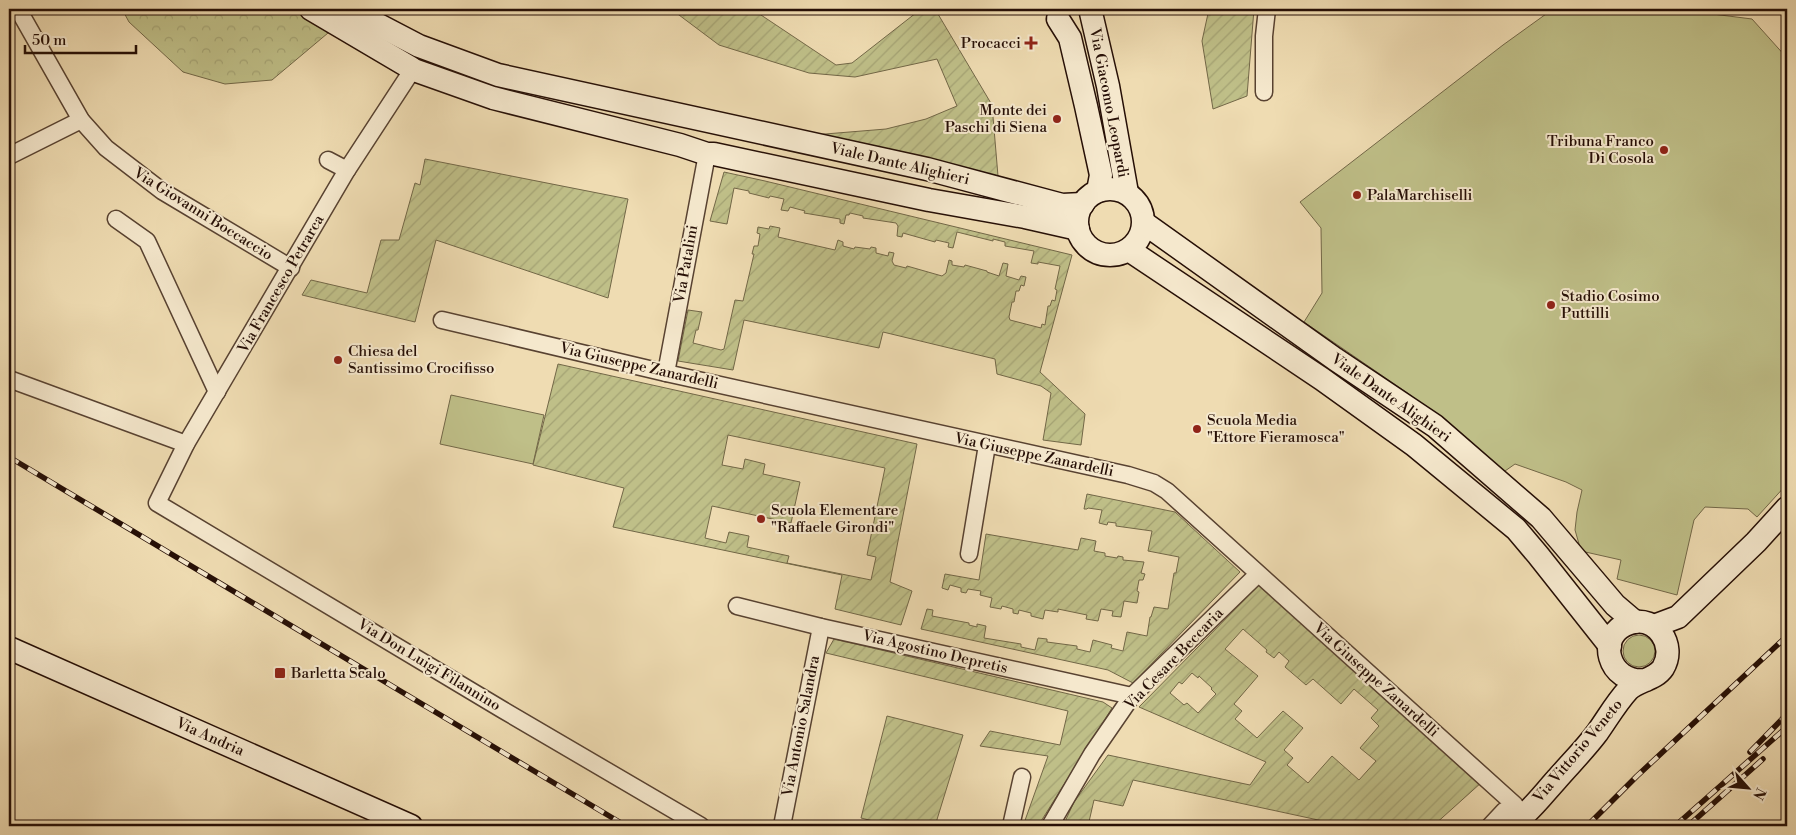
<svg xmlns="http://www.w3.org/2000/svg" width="1796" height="835" viewBox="0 0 1796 835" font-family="'Libre Bodoni',serif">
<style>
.grass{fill:#bfbf88;stroke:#726747}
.park{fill:url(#park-crowns);stroke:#726747}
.garden{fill:url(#garden-furrows);stroke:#726747;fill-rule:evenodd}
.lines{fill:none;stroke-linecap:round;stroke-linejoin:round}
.street-casing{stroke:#584231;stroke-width:19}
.secondary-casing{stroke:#260f06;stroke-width:25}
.street{stroke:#f5e8cd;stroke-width:16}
.secondary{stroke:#f5e8cd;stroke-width:22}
.rail-casing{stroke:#260f06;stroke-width:5.5}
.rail{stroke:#f5e8cd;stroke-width:4;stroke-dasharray:11;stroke-linecap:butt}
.poi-dot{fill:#8f2418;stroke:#f5e8cd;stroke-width:2}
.labels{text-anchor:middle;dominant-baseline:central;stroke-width:4;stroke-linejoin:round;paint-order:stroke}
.poi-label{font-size:15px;fill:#260f06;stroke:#f5e8cd;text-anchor:start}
.street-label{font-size:15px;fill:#260f06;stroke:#f5e8cd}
</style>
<defs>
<pattern id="park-crowns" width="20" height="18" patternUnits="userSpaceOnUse" patternTransform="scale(1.25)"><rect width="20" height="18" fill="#bfbf88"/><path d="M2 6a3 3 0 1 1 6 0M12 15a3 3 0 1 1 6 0" fill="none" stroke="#a4a374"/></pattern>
<pattern id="garden-furrows" width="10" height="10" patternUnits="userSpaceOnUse" patternTransform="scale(1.25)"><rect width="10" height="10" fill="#bfbf88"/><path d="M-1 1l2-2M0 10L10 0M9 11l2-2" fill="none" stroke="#a4a374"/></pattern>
</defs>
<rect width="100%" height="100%" fill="#efdcb2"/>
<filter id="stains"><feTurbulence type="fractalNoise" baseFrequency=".004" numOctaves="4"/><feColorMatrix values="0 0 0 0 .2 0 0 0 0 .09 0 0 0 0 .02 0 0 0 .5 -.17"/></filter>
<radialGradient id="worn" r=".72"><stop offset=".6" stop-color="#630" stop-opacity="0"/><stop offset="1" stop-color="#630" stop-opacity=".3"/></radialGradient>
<g class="grass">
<path d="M1553,9H1673L1752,19L1787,58V484L1757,517L1748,509L1705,507L1694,520L1677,595L1617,579L1621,560L1581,551L1575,530L1577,512L1582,490L1566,482L1515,464L1505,471L1500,469L1409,394L1304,322L1322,293L1321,228L1300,202L1503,45Z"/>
<path d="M451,395L544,415L533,464L440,444Z"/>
<circle cx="1639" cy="651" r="16"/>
</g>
<path class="park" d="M122,9H298L328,33L272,80L225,84L183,72L129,22Z"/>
<g class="garden">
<path d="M671,9H752L836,65L852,63L921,9H935L992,105L998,176L813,135L886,129L926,119L957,106L937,59L855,77L809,73L719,45Z"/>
<path d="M1209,9H1254L1247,96L1213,109L1202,41Z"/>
<path d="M425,159L628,199L608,298L436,240L415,322L302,295L311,280L367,293L381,240H399L415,183L420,185Z"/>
<path d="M724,172L765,181L1072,255L1040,372L1085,414L1081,445L1043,440L1051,393L1041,386L997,374L995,359L883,332L879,348L744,320L733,370L678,361L688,310L702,312L698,330H696L693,343L721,350L724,349L735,300L743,301L754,254H752L754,246H758L760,234L757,233L758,227L769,229L770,226L780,228L778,237L835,250L838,240L843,242V246L854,249L855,247L870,249L871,247L876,248V253L888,256L889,252L894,253L892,261L894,265L906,268L907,266L942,276L946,273L949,260L952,261V265L964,267L965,265L987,271V272L999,276L1003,263L1008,264L1006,276L1019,280L1021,276L1026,277L1024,286L1021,285L1019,291H1016L1014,302H1012L1009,317L1010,320L1041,328L1042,324L1045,325L1048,306H1050L1052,300L1055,301L1057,290L1055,289L1060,266L1038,262V264L1031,263L1034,251L1005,246V242L993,239V241L957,232L953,248L948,247L949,243L936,240L935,242L903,233L902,237L897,236L898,226L896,223L863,218V216L850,213L849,215H846L844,224L840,223V219L804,213L805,211L790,207L788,211L781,210L784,199L770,196L769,198L749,193V191L734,188L727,224L710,221Z"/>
<path d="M558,364L917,444L890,582L912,591L901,625L835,609L842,575L613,527L624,488L533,465ZM728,435L885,468L867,555L876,557L871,580L787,563L789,556L747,547L749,536L729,532L726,543L705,538L712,506L791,523L800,482L763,474L765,464L745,459L743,469L722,465Z"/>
<path d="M1087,494L1175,512L1240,572L1133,683L1108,670L921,629L927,609L933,610L932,616L969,623V625L977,627V624L986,626L984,638L1021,644V647L1035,650L1038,638L1047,639V642L1077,646V649L1090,652L1093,640L1112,645L1111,648L1123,651L1127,632L1147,636L1150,617H1151L1154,607L1168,609L1174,573H1176L1179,557L1148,551L1152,531L1116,526V523L1108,522L1107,525L1099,523L1102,510L1088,508L1087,509H1084Z"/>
<path d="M986,534L1078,550L1081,538L1096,541L1094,551L1105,553V556L1117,558L1118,556L1123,557V560L1144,562L1141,573L1145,574L1143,580H1139L1137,591L1139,592L1137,603L1124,601L1121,617L1112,616L1113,611L1101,609L1098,621L1086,619L1087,615L1058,609V612L1045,610L1043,619L1031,616V613L1019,610L1018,614L1013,613V609L1002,606L1001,609L990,607L992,598L980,595L981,591L968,589L966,593L961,592V588L950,585L948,590L942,588L945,574L979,580Z"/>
<path d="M1259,585L1482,782L1433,826H1346L1133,780L1123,806L1094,800L1088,826H1063L1074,802L1108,755L1250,785L1266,762L1139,707ZM1243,629L1267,650L1266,652L1274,658L1279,652L1289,661L1285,667L1306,685L1313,679L1341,704L1354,689L1378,710L1371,718L1379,726L1360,748L1376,761L1359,780L1332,756L1308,783L1287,765L1293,758L1284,750L1303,728L1283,711L1257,738L1235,719L1242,711L1234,704L1258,676L1225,649ZM1192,673L1198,678L1199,676L1212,688L1211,689L1216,694L1198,713L1187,703L1184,705L1170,693L1179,682L1182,684Z"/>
<path d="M834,639L1103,702L1112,708L1038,826H1023L1048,756L980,746L990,731L1060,745L1068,711L826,653Z"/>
<path d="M887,716L963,735L935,826H893L861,818Z"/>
</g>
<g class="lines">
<defs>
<g id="street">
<path d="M18,9L81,120L106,148L162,191L291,268"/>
<path d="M413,69L347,170L186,444L157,503L503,710L701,826"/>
<path d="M1264,92V36L1267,9"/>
<path d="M9,156L81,120"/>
<path d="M328,160L347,170"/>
<path d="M116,219L147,241L217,392"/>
<path d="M442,320L666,373L1128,475L1154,483L1167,491L1515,805"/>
<path d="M666,373L707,154"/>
<path d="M9,379L186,444"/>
<path d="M969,554L987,445"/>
<path d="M737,606L821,627L1132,696"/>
<path d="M782,826L821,627"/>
<path d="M1011,826L1022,777"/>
<path d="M1050,826L1092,754L1132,696L1258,574"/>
<path d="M1490,826L1504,811L1514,807"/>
</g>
<g id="secondary">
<path d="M311,9L411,68"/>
<path d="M348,9L419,46L498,75L927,169L1062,205L1083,204"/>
<path d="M1091,13L1108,86L1127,193"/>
<path d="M1058,19L1070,38L1086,106L1101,175L1098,191"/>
<path d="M414,70L493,98L680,145L707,154H714L929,200L1025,217L1078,229"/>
<circle cx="1110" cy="222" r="33"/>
<path d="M1144,223L1335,359L1435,426L1541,518L1615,605L1635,622"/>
<path d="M1129,250L1322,379L1414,445L1516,529L1538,555L1610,646"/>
<path d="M1654,626L1678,617L1756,542L1787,508"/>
<path d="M9,648L411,826"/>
<path d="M1509,821C1515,819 1522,817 1526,813C1537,803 1547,790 1557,779C1570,764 1585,749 1597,733C1607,719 1616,703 1628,690C1638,680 1655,680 1663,668C1677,645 1656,615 1630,623C1594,634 1608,685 1646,680"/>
</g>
</defs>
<use href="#street" class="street-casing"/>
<use href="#secondary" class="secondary-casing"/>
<use href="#street" class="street"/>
<use href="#secondary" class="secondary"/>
<defs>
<g id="rail">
<path d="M9,457L626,826"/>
<path d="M1750,752L1787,714"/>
<path d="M1587,826L1637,776L1787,636"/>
<path d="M1675,826L1787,727"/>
<path d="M1688,826L1763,759"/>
</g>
</defs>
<use href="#rail" class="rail-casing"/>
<use href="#rail" class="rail"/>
</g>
<g class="poi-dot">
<path d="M1028.5 35.5h5v5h5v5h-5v5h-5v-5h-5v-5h5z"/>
<circle cx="1057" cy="119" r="5"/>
<circle cx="1664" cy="150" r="5"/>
<circle cx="1357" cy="195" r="5"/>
<circle cx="1551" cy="305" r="5"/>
<circle cx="338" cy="360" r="5"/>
<circle cx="1197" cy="429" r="5"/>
<circle cx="761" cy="519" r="5"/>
<rect x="274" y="667" width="12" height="12" rx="2.5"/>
</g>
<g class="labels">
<g class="poi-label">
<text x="1021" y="43" text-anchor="end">Procacci</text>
<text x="1047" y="110" text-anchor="end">Monte dei<tspan x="1047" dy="17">Paschi di Siena</tspan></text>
<text x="1654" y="141" text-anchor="end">Tribuna Franco<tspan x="1654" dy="17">Di Cosola</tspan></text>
<text x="1367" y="195">PalaMarchiselli</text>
<text x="1561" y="296">Stadio Cosimo<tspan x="1561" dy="17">Puttilli</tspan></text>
<text x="348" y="351">Chiesa del<tspan x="348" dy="17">Santissimo Crocifisso</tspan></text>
<text x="1207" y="420">Scuola Media<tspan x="1207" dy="17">"Ettore Fieramosca"</tspan></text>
<text x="771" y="510">Scuola Elementare<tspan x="771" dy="17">"Raffaele Girondi"</tspan></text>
<text x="291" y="673">Barletta Scalo</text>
</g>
<g class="street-label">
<text transform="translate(1109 103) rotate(79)">Via Giacomo Leopardi</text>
<text transform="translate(900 164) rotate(13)">Viale Dante Alighieri</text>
<text transform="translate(203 214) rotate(32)">Via Giovanni Boccaccio</text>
<text transform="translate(686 264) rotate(-80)">Via Patalini</text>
<text transform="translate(281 284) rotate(-60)">Via Francesco Petrarca</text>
<text transform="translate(639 366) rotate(13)">Via Giuseppe Zanardelli</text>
<text transform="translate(1391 398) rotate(35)">Viale Dante Alighieri</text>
<text transform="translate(1034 455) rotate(12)">Via Giuseppe Zanardelli</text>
<text transform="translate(935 652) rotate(13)">Via Agostino Depretis</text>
<text transform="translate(1174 659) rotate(-46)">Via Cesare Beccaria</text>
<text transform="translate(429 665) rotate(31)">Via Don Luigi Filannino</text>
<text transform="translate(1376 680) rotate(42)">Via Giuseppe Zanardelli</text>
<text transform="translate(801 726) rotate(-79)">Via Antonio Salandra</text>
<text transform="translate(210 737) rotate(24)">Via Andria</text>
<text transform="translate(1578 751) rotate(-50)">Via Vittorio Veneto</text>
</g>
</g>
<rect width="1796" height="835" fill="none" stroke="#efdcb2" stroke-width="30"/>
<rect x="10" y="10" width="1776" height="815" fill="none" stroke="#260f06" stroke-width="2.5"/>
<rect x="15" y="15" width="1766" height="805" fill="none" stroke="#260f06"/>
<g transform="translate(1748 788) rotate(117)" stroke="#f5e8cd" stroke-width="4" paint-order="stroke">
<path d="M0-4L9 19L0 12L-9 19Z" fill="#260f06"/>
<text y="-8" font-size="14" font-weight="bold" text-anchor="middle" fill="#260f06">N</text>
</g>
<path d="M25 45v8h111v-8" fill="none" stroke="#260f06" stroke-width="2.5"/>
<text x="32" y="45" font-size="15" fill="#260f06" stroke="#f5e8cd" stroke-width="4" paint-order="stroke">50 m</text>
<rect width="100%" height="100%" filter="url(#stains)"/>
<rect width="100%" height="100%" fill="url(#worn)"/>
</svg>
